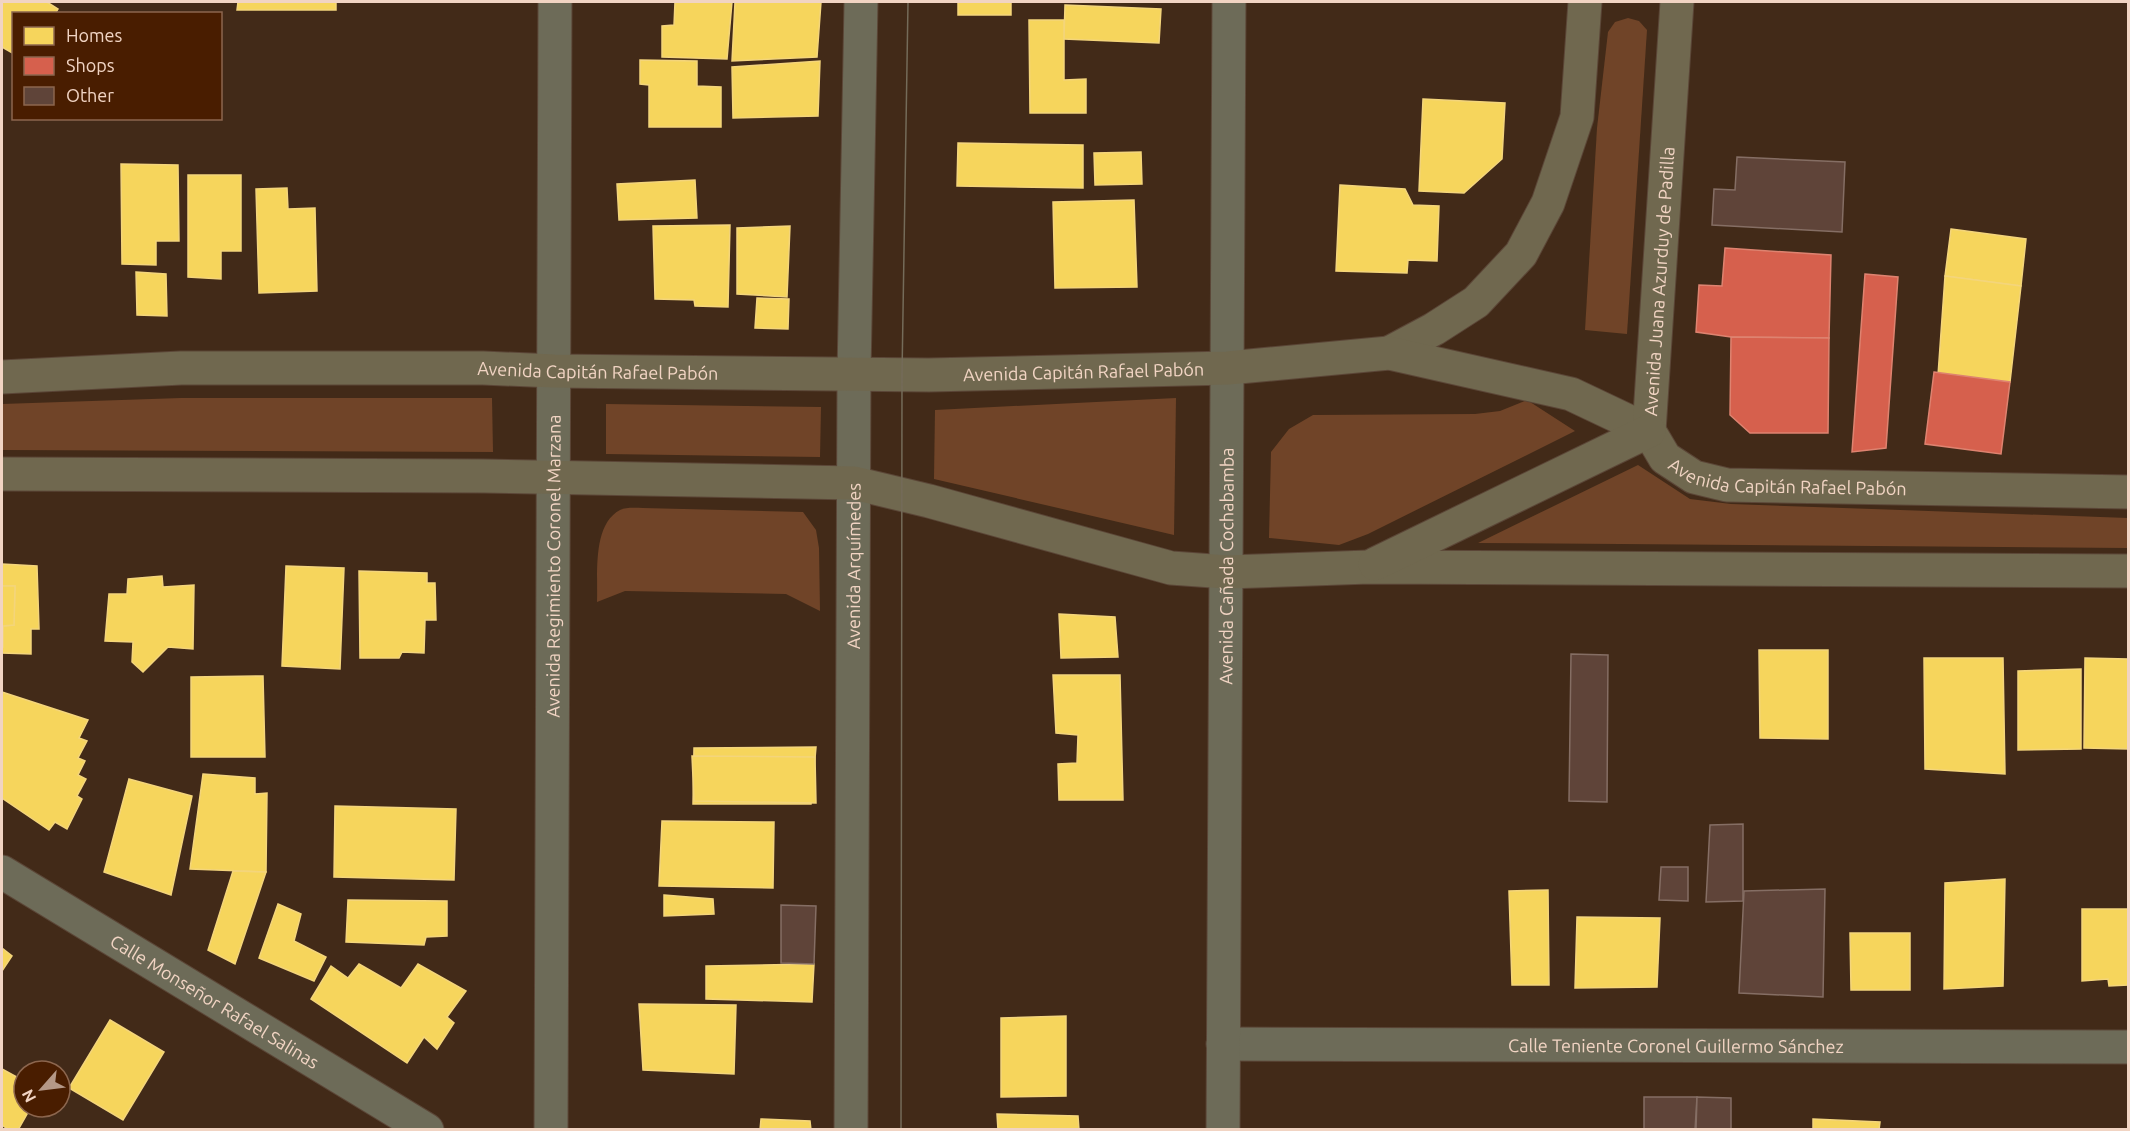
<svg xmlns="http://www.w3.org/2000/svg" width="2130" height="1131" viewBox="0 0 2130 1131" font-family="Ubuntu,sans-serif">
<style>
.green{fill:#704428}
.homes{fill:#f6d55c;stroke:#f4d57b;stroke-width:1.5}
.shops{fill:#d6604d;stroke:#de8370;stroke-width:1.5}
.building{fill:#5f4439;stroke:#856e64;stroke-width:1.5}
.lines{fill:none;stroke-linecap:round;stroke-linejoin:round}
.minor-casing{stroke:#5b4637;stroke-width:35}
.major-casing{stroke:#5b4637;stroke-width:35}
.minor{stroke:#6d6b58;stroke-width:33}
.major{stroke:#70684f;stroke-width:33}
.tram{stroke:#746b59;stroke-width:1.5}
.labels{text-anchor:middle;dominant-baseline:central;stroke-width:6;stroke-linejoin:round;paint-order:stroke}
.street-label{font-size:18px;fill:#f1d4c3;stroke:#491d00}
</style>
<rect width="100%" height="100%" fill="#422a18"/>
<g class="green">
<path d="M1628,18L1639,21L1647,30L1627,334L1585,330L1597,128L1608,32L1615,22Z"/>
<path d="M181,398H492L493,452L2,450V404Z"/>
<path d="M1176,398L1174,535L934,479L935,410Z"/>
<path d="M1527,400L1575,431L1368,534L1339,545L1269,538L1271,452L1289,429L1313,415L1475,414L1500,411Z"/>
<path d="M606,404L821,407L820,457L606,454Z"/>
<path d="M1638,465L1690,499L1731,504L2128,518V548L1478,543Z"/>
<path d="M643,508L803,512L816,530L819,548L820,611L786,594L625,591L597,602C598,574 592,525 620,510C626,507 636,508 643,508Z"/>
</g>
<g class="homes">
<path d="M2,2H47L58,9L55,14H14V54L2,47Z"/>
<path d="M238,2H336V10H237Z"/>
<path d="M675,2H732L727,59L662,57V26L674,25Z"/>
<path d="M735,2H821L817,57L732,61Z"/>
<rect x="958" y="2" width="53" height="13"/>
<path d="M1065,5L1161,9L1159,43L1064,39Z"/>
<path d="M1029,20H1064V80L1086,79V113H1030Z"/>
<path d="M640,60L697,61V86L721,87V127H649V85L640,84Z"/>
<path d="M820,61L818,116L733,118L732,67Z"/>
<path d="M1423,99L1505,103L1502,159L1464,193L1419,191Z"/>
<path d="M958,143L1083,145V188L957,186Z"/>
<path d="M1141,152L1142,184L1095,185L1094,153Z"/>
<path d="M121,164L178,165L179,241H156V265L122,264Z"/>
<path d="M188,175H241V251H221V279L188,277Z"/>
<path d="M695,180L697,218L619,220L617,184Z"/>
<path d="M1340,185L1405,189L1413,205L1439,206L1437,261L1408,260L1407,273L1336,271Z"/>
<path d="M287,188L288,209L315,208L317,291L259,293L256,189Z"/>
<path d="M1134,200L1137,287L1055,288L1053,202Z"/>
<path d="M730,225L728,307L695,306L694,300L655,299L653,226Z"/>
<path d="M790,226L787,297L737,294V228Z"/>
<path d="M1951,229L2026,239L2021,286L1945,276Z"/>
<path d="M136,272L166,274L167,316L137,315Z"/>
<path d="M1945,276L2021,286L2010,382L1938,375Z"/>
<path d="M757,298L789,299L788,329L755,328Z"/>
<path d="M2,564L37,566L39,629H31V654L2,653L3,626L14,625L15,586H2Z"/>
<path d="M286,566L344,568L340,669L282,666Z"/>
<path d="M2,569V586H15L14,625L3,626V647H2Z"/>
<path d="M359,571L427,573V583H435L436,620H425L424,653L402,652L399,658H360Z"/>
<path d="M162,576L163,587L194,585L193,649L168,647L143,672L132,662L133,642L105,641L109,594H127L128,579Z"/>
<path d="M1059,614L1115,617L1118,657L1061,658Z"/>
<path d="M1759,650H1828V739L1760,738Z"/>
<path d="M1924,658H2003L2005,774L1925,769Z"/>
<path d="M2085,658L2128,659V749L2084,748Z"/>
<path d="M2081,669V749L2018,750V671Z"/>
<path d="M1053,675H1120L1123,800H1059L1058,764L1077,763L1078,735L1056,733Z"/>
<path d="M263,676L265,757H191V677Z"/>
<path d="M2,692L88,720L79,738L87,741L78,758L85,761L78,775L86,779L77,796L82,799L67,829L55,822L49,830L2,798Z"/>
<path d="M816,747L811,804H693L694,748Z"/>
<path d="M692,756L815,757L816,803L694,801Z"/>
<path d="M203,774L255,778V794L267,793L266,872L190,869Z"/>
<path d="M129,779L192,796L171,895L104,872Z"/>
<path d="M335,806L456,809L454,880L334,877Z"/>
<path d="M662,821L774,822L773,888L659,886Z"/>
<path d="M233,871L266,872L235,964L208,950Z"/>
<path d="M2005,879L2003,986L1944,989L1945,883Z"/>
<path d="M1548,890L1549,985H1512L1509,891Z"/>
<path d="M664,895L713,899L714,914L664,916Z"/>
<path d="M348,900L447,901V936L426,937L424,945L346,942Z"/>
<path d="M278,904L301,914L294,941L326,957L314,981L259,958Z"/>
<path d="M2082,909H2128V985L2109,986L2108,979L2082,981Z"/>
<path d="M1577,917L1660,918L1657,987L1575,988Z"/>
<path d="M1850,933H1910V990H1851Z"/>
<path d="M2,948L12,956L2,971Z"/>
<path d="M359,964L401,988L418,964L466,991L447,1017L454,1023L437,1049L424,1037L407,1063L311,999L331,966L348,978Z"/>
<path d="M814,964L812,1002L706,999V966Z"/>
<path d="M639,1004L736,1005L734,1074L643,1070Z"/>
<path d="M1066,1016V1096L1001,1097V1018Z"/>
<path d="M110,1020L164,1052L123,1120L69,1088Z"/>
<path d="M2,1069L24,1081V1107H31L18,1130H9L2,1125Z"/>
<path d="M997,1114L1078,1116L1079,1130H998Z"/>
<path d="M761,1119L810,1121L811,1130H760Z"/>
<path d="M1813,1119L1880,1122L1879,1130H1813Z"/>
</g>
<g class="shops">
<path d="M1725,248L1831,255L1829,338L1731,337L1696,332L1699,285L1722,286Z"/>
<path d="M1865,274L1898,277L1886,448L1852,452Z"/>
<path d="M1731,337L1829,338L1828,433H1750L1730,415Z"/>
<path d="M1934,372L2010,382L2001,454L1925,444Z"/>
</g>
<g class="building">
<path d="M1737,157L1845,162L1842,232L1712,225L1714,189L1735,190Z"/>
<path d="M1571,654L1608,655L1607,802L1569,801Z"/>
<path d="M1743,824V901L1706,902L1710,825Z"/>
<path d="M1661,867H1688V901L1659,900Z"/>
<path d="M1825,889L1823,997L1739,993L1744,891Z"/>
<path d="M781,905L816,906L814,964L781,963Z"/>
<path d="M1644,1097H1697L1695,1130H1644Z"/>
<path d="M1697,1097L1731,1098V1130H1696Z"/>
</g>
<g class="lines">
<defs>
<g id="minor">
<path id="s1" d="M2,872L427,1130"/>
<path id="s2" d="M1223,1044L2128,1047"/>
<path id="s3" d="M551,1130L555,2"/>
<path id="s4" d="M851,1130L854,374L861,2"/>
<path id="s5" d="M1223,1130L1229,2"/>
</g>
<g id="major">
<path d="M1389,353L1434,329L1476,302L1521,254L1548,203L1577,117L1585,2"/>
<path id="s6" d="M2,377L181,368H483L554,371L929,375L1228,368L1389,353L1571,394L1649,431L1665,458L1694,477L1727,485L2128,492"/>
<path id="s7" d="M1649,431L1677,2"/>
<path d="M2,474L483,476L854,483L929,501L1171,568L1227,572L1369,567L2128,571"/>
<path d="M1375,564L1649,431"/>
</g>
</defs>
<use href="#minor" class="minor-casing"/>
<use href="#major" class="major-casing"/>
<use href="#minor" class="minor"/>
<use href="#major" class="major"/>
<path class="tram" d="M901,1130L902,375L908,2"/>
</g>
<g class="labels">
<g class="street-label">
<text stroke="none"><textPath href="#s7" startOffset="150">Avenida Juana Azurduy de Padilla</textPath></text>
<text stroke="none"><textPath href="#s6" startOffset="596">Avenida Capitán Rafael Pabón</textPath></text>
<text stroke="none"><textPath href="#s6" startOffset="1082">Avenida Capitán Rafael Pabón</textPath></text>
<text stroke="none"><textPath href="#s6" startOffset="1820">Avenida Capitán Rafael Pabón</textPath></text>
<text stroke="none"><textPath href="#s3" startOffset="564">Avenida Regimiento Coronel Marzana</textPath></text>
<text stroke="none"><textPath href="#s4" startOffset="564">Avenida Arquímedes</textPath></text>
<text stroke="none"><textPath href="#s5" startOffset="564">Avenida Cañada Cochabamba</textPath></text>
<text stroke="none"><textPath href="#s1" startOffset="249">Calle Monseñor Rafael Salinas</textPath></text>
<text stroke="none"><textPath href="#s2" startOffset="453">Calle Teniente Coronel Guillermo Sánchez</textPath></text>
</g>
</g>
<rect width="2130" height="1131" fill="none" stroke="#f1d4c3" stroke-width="6"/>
<rect x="12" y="12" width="210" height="108" fill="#491d00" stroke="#8c664e" stroke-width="1.5"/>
<rect x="24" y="27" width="30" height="18" fill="#f6d55c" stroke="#8c664e" stroke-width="1.5"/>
<text x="66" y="42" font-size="18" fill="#f1d4c3">Homes</text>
<rect x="24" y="57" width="30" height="18" fill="#d6604d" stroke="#8c664e" stroke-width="1.5"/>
<text x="66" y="72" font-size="18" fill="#f1d4c3">Shops</text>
<rect x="24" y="87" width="30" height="18" fill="#5f4439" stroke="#8c664e" stroke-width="1.5"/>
<text x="66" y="102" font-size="18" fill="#f1d4c3">Other</text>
<g transform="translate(42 1089) rotate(242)"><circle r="28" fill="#491d00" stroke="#8c664e" stroke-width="1.5"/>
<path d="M0-4.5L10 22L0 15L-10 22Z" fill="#b49887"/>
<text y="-9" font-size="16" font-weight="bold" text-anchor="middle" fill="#f1d4c3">N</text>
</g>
</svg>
